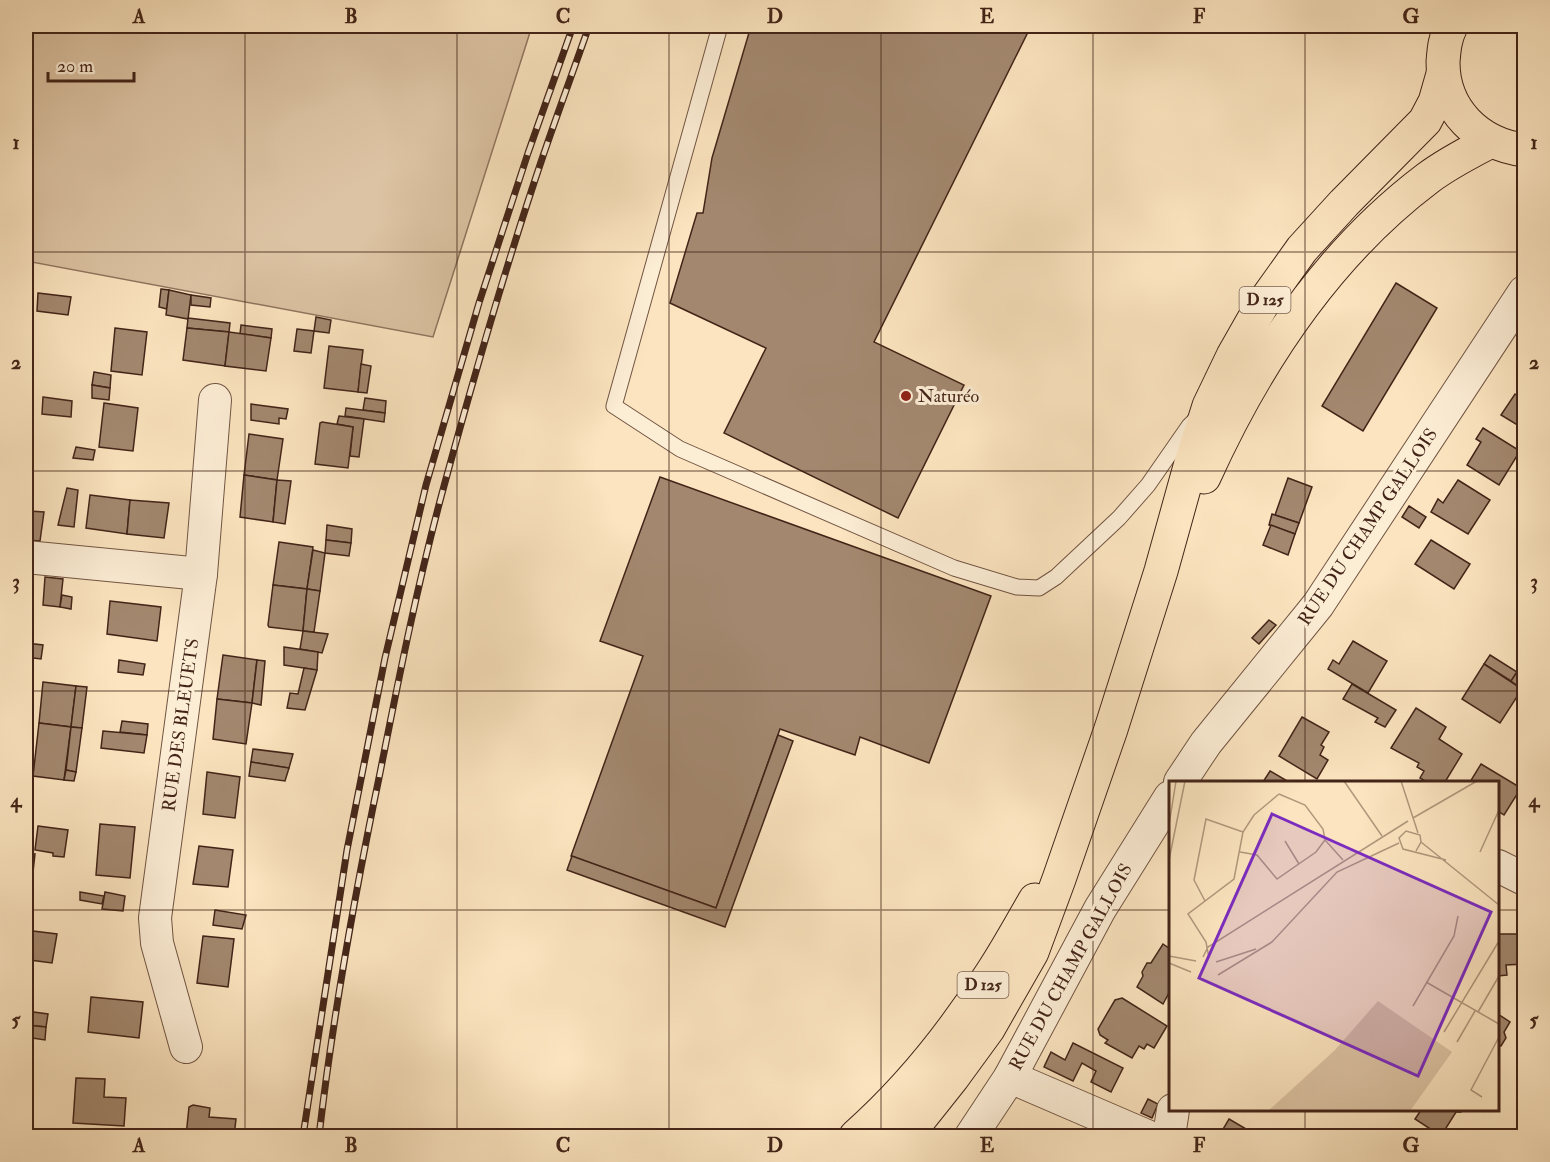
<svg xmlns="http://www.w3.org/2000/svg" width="1550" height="1162" viewBox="0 0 1550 1162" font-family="'IM FELL Double Pica',serif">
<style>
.green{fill:#dcc3a3;stroke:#90745e;stroke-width:1.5}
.building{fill:#a3886f;stroke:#432418;stroke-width:1.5}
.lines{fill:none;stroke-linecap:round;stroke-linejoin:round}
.lane-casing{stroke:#715442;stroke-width:17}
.street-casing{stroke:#715442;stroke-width:34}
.primary-casing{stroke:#432418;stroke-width:35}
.lane{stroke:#fcedd5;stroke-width:15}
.street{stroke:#fcedd5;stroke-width:32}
.primary{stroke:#fbe4bf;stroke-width:33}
.rail-casing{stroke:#432418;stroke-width:7}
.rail{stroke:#fcedd5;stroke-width:4.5;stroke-dasharray:14;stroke-linecap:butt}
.grid{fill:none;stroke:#432418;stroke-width:1.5;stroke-opacity:0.55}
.poi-dot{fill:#8f2418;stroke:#fcedd5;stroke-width:2}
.labels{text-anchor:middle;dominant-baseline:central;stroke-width:6;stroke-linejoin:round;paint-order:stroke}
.shield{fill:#fcedd5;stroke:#7a6051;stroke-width:1.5}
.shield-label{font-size:16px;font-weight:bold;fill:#432418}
.poi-label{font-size:18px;fill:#432418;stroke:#fcedd5;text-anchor:start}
.street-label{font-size:18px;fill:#432418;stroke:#fcedd5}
.inset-road{fill:none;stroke:#b1977c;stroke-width:1.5}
.view{fill:#7b2cbf;fill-opacity:0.15;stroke:#7b2cbf;stroke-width:3}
.inset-edge{fill:none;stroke:#432418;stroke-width:3}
.neatline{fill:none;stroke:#432418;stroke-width:2}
.grid-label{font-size:20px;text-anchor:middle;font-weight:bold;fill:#432418}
</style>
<rect width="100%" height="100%" fill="#fbe4bf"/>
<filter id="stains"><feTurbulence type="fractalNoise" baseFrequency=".00333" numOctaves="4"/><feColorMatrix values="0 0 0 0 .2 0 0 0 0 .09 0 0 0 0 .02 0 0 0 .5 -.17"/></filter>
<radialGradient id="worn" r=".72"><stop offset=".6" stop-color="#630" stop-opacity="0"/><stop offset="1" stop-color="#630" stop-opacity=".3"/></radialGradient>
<path class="green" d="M26,26H532L433,337L26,261Z"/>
<g class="building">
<path d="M751,26H1031L874,342L964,385L898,518L724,433L766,348L670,303L697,213H703L712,158Z"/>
<path d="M1396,283L1437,308L1363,431L1322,406Z"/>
<path d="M161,289L169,290L167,309L159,307Z"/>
<path d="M169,290L191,295L188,319L166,315Z"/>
<path d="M26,292L32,293L26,347Z"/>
<path d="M38,293L71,297L68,315L37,311Z"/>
<path d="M191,295L211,298L210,307L191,305Z"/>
<path d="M316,317L331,320L329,333L314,331Z"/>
<path d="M188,318L230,323L229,332L187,328Z"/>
<path d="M241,325L272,329L271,338L240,334Z"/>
<path d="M115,328L147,332L142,375L111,371Z"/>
<path d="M187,328L229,332L225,366L183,360Z"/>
<path d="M297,329L314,331L311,353L294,351Z"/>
<path d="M229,332L271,338L266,371L225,366Z"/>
<path d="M329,346L363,350L358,392L324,388Z"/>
<path d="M361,364L371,366L367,393L358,392Z"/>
<path d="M94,372L111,375L110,388L92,385Z"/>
<path d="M92,385L110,388L109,400L92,398Z"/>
<path d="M1515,394L1524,400V429L1501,415Z"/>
<path d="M43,397L72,401L71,417L42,414Z"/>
<path d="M365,398L386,401L385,413L363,410Z"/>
<path d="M104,403L138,408L133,451L99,447Z"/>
<path d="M251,404L288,409L286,419L279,418V424L251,420Z"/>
<path d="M346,408L385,413L384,422L345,416Z"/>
<path d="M339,416L364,419L359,457L350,456L353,427L337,424Z"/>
<path d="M322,422L353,427L348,468L315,464L320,423Z"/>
<path d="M1483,428L1520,451L1499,485L1467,465L1481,442L1476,439Z"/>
<path d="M249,434L283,439L277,480L244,475Z"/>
<path d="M76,447L95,450L93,460L73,458Z"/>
<path d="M244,475L277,480L273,522L240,517Z"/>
<path d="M660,477L991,596L929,763L860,737L855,755L780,729L716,908L571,856L643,656L600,641Z"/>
<path d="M1288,478L1312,487L1299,523L1275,515Z"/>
<path d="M277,480L291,481L285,524L273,522Z"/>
<path d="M1458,480L1490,500L1468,534L1431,512L1438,499L1443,503Z"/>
<path d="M67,488L78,490L74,527L58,525Z"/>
<path d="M90,495L130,500L127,534L86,528Z"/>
<path d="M130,500L169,503L164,538L127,534Z"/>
<path d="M1409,506L1426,517L1419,528L1402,517Z"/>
<path d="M29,511L44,512L40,541L26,540Z"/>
<path d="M1272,514L1299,523L1295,534L1269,525Z"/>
<path d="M327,525L352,529L351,543L326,540Z"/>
<path d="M1271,525L1295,534L1288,555L1263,545Z"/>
<path d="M326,540L351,543L349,556L325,553Z"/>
<path d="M1431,540L1470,564L1454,589L1415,564Z"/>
<path d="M279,542L313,547L307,589L273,585Z"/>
<path d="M313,550L325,553L320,591L307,589Z"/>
<path d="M45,577L63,579L60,607L43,605Z"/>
<path d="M273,585L307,589L303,631L269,627L268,625Z"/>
<path d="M307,589L320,591L314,632L303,631Z"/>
<path d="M62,595L72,597L71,609L60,607Z"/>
<path d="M110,601L161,607L157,641L107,634Z"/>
<path d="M1269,620L1276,625L1259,644L1252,638Z"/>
<path d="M303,631L328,634L322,653L300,649Z"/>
<path d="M1353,641L1387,661L1368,693L1328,669L1333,660L1339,664Z"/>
<path d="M26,643L43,645L41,659L26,657Z"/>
<path d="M284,647L318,652L317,670L284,665Z"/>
<path d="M223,655L257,660L252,703L217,699Z"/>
<path d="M1490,655L1517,672L1511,681L1484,664Z"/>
<path d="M119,660L145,664L143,675L118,672Z"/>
<path d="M257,660L265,661L261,705L252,703Z"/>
<path d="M1484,664L1522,689L1500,723L1462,699Z"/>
<path d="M304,668L317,670L305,710L287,708L290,693L298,694Z"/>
<path d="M1517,672L1524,678V685L1522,689L1511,681Z"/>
<path d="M43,682L76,686L71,727L39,723Z"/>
<path d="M1352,684L1396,710L1385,727L1375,722L1378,718L1343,699Z"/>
<path d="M76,686L87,687L82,728L71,727Z"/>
<path d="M217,699L252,703L246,744L213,739Z"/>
<path d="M1416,708L1446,727L1439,739L1462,754L1445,782H1427L1420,778L1424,771L1417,767L1419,763L1391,748Z"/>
<path d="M1302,717L1329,732L1321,745L1324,747L1320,755L1328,760L1317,779L1279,756Z"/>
<path d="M122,721L148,724L147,735L120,732Z"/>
<path d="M39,723L71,727L64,780L33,776Z"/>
<path d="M71,727L82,728L76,772L66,770Z"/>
<path d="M103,731L147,735L144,753L101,748Z"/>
<path d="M778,735L793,741L725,927L567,870L572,856L716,908Z"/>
<path d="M253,749L293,754L289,768L251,762Z"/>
<path d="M251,762L289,768L285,781L249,776Z"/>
<path d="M1481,764L1521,788L1504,815L1498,811V782H1470Z"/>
<path d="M66,770L76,772L74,781L64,780Z"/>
<path d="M1270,771L1289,782H1263Z"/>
<path d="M207,772L240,777L235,818L203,814Z"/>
<path d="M100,824L135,827L130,878L96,875Z"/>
<path d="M38,826L68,830L64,857L53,856V853L35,850Z"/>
<path d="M199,846L233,850L228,887L193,884Z"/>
<path d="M26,853L35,854L30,899L26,898Z"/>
<path d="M80,892L104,896L102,904L80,900Z"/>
<path d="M105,892L125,896L123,911L102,909Z"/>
<path d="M215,910L246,915L242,929L213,925Z"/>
<path d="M1522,929H1524V964L1506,965L1507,975L1498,976V934H1522Z"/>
<path d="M33,931L57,934L52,963L30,960Z"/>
<path d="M203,936L234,939L228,987L197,983Z"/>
<path d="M1163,944L1170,949V991L1163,1004L1137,987L1143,976L1142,972L1147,963H1151Z"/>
<path d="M26,966H33L29,1003H26Z"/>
<path d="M91,997L143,1002L139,1038L88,1032Z"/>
<path d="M1122,998L1167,1026L1154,1048L1147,1044L1144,1049L1139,1046L1132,1058L1105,1043L1108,1040L1100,1035L1098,1029L1115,1000Z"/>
<path d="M26,1011L48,1014L46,1027L26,1025Z"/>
<path d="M1498,1014L1510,1022L1504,1032L1506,1038L1501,1046H1498Z"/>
<path d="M26,1025L46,1027L45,1040L26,1037Z"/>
<path d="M1073,1043L1123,1068L1111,1092L1091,1082L1096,1071L1082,1063L1073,1081L1044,1067L1051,1052L1065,1060Z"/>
<path d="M76,1078L105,1079L104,1097L126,1098L124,1126L73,1123Z"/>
<path d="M1148,1099L1158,1104L1152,1118L1141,1113Z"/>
<path d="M193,1105L210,1108L209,1117L236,1119L234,1136H186L189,1107Z"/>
<path d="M1421,1110H1462L1461,1112H1456L1441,1136L1415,1119Z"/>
<path d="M1229,1119L1258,1136H1219Z"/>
</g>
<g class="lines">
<defs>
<path id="lane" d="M720,26L614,406L680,449L954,568L1017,587L1039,588L1056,577L1119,518L1148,485L1189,426L1194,421"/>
<g id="street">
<path d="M26,557L201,574"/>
<path d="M1180,782L1206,743L1318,605L1524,292"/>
<path d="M1498,866L1524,879"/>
<path d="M186,1047L157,943L155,918L201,574L215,400"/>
<path d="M1010,1077L1147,1136"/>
<path d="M971,1136L1010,1077L1100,909L1170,797"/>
<path d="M1169,1136L1173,1110"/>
</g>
<g id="primary">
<path d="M1451,26C1445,38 1444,49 1443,62C1443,110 1478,144 1524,150"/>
<path d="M1204,477C1256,362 1327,254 1428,178C1448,163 1470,152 1491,141"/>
<path d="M856,1136C909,1089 955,1031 993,971C1008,948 1021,924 1035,900"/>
<path d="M902,1136L922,1116L953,1077L988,1029L1032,952L1059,879L1111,729L1161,571L1191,463L1209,406L1233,356L1262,305L1302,249L1344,203L1425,121L1435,102L1443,74"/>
</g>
</defs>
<use href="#lane" class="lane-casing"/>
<use href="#street" class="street-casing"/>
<use href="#primary" class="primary-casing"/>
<use href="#lane" class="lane"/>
<use href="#street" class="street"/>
<use href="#primary" class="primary"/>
<defs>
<g id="rail">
<path d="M303,1136L347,850L385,658L426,485L479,303L528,153L573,26"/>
<path d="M319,1136C333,1015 355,893 380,773C399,677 418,581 444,486C474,376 506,265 543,156C558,112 574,69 589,26"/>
</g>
</defs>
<use href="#rail" class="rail-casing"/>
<use href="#rail" class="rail"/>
</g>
<path class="grid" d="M245,26V1136M457,26V1136M669,26V1136M881,26V1136M1093,26V1136M1305,26V782M26,252H1524M26,471H1524M26,691H1524M26,910H1170M1498,910H1524M1305,1110V1136"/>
<circle class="poi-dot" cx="906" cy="396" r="6"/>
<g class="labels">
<g class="shield">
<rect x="1239.5" y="287" width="51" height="26" rx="4.5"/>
<rect x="957.5" y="972" width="51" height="26" rx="4.5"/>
</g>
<g class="shield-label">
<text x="1265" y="300">D 125</text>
<text x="983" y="985">D 125</text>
</g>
<g class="poi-label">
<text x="918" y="396">Naturéo</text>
</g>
<g class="street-label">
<text transform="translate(1368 527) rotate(-56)">RUE DU CHAMP GALLOIS</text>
<text transform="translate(181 725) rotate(-82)">RUE DES BLEUETS</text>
<text transform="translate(1071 967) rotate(-61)">RUE DU CHAMP GALLOIS</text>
</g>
</g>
<g transform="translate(1169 781)">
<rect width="330" height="330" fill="#fbe4bf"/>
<path d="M209,220L283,271L241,330H99L166,269Z" fill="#dcc3a3"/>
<path class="inset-road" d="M175,0L213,55M232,0L249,52M110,13L136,24L154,48L156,59L174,79M244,37L308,0M0,44L7,0M116,60L130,83M252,61L330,124M247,70L252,61L251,54L237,50L230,57L234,68L277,79M71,71L88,74L108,98L147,71L156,59M311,71L330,29M0,79L16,0M36,120L25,99L37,38L74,51M0,175L27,180M34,176L39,166L239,40M40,177L37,161L19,133L65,98L74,51L85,34L110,13M47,181L87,168M0,182L22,191M49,194L103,161L168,91L230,62M257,201L330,243M244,225L285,155L289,135M309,231L330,195M275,251L330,160M288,261L306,230M313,316L302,309L330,256"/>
<path class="view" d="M103,33L322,131L249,295L30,197Z"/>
<rect width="330" height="330" class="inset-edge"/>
</g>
<rect width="1550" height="1162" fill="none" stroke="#fbe4bf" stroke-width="66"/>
<path d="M48 72v9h86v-9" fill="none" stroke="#432418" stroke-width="3"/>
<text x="57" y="72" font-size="18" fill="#432418" stroke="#fcedd5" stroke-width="4.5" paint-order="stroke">20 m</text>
<rect x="33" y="33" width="1484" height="1096" class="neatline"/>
<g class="grid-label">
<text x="139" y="23">A</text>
<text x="351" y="23">B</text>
<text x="563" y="23">C</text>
<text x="775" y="23">D</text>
<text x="987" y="23">E</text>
<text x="1199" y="23">F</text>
<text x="1411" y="23">G</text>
<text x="16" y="149">1</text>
<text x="1534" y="149">1</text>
<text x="16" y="369">2</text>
<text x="1534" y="369">2</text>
<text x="16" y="588">3</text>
<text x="1534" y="588">3</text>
<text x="16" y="807">4</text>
<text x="1534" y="807">4</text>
<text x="16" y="1026">5</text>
<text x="1534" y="1026">5</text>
<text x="139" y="1152">A</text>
<text x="351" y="1152">B</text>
<text x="563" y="1152">C</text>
<text x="775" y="1152">D</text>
<text x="987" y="1152">E</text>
<text x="1199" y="1152">F</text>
<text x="1411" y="1152">G</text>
</g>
<rect width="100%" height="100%" filter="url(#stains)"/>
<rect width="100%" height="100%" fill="url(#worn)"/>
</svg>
